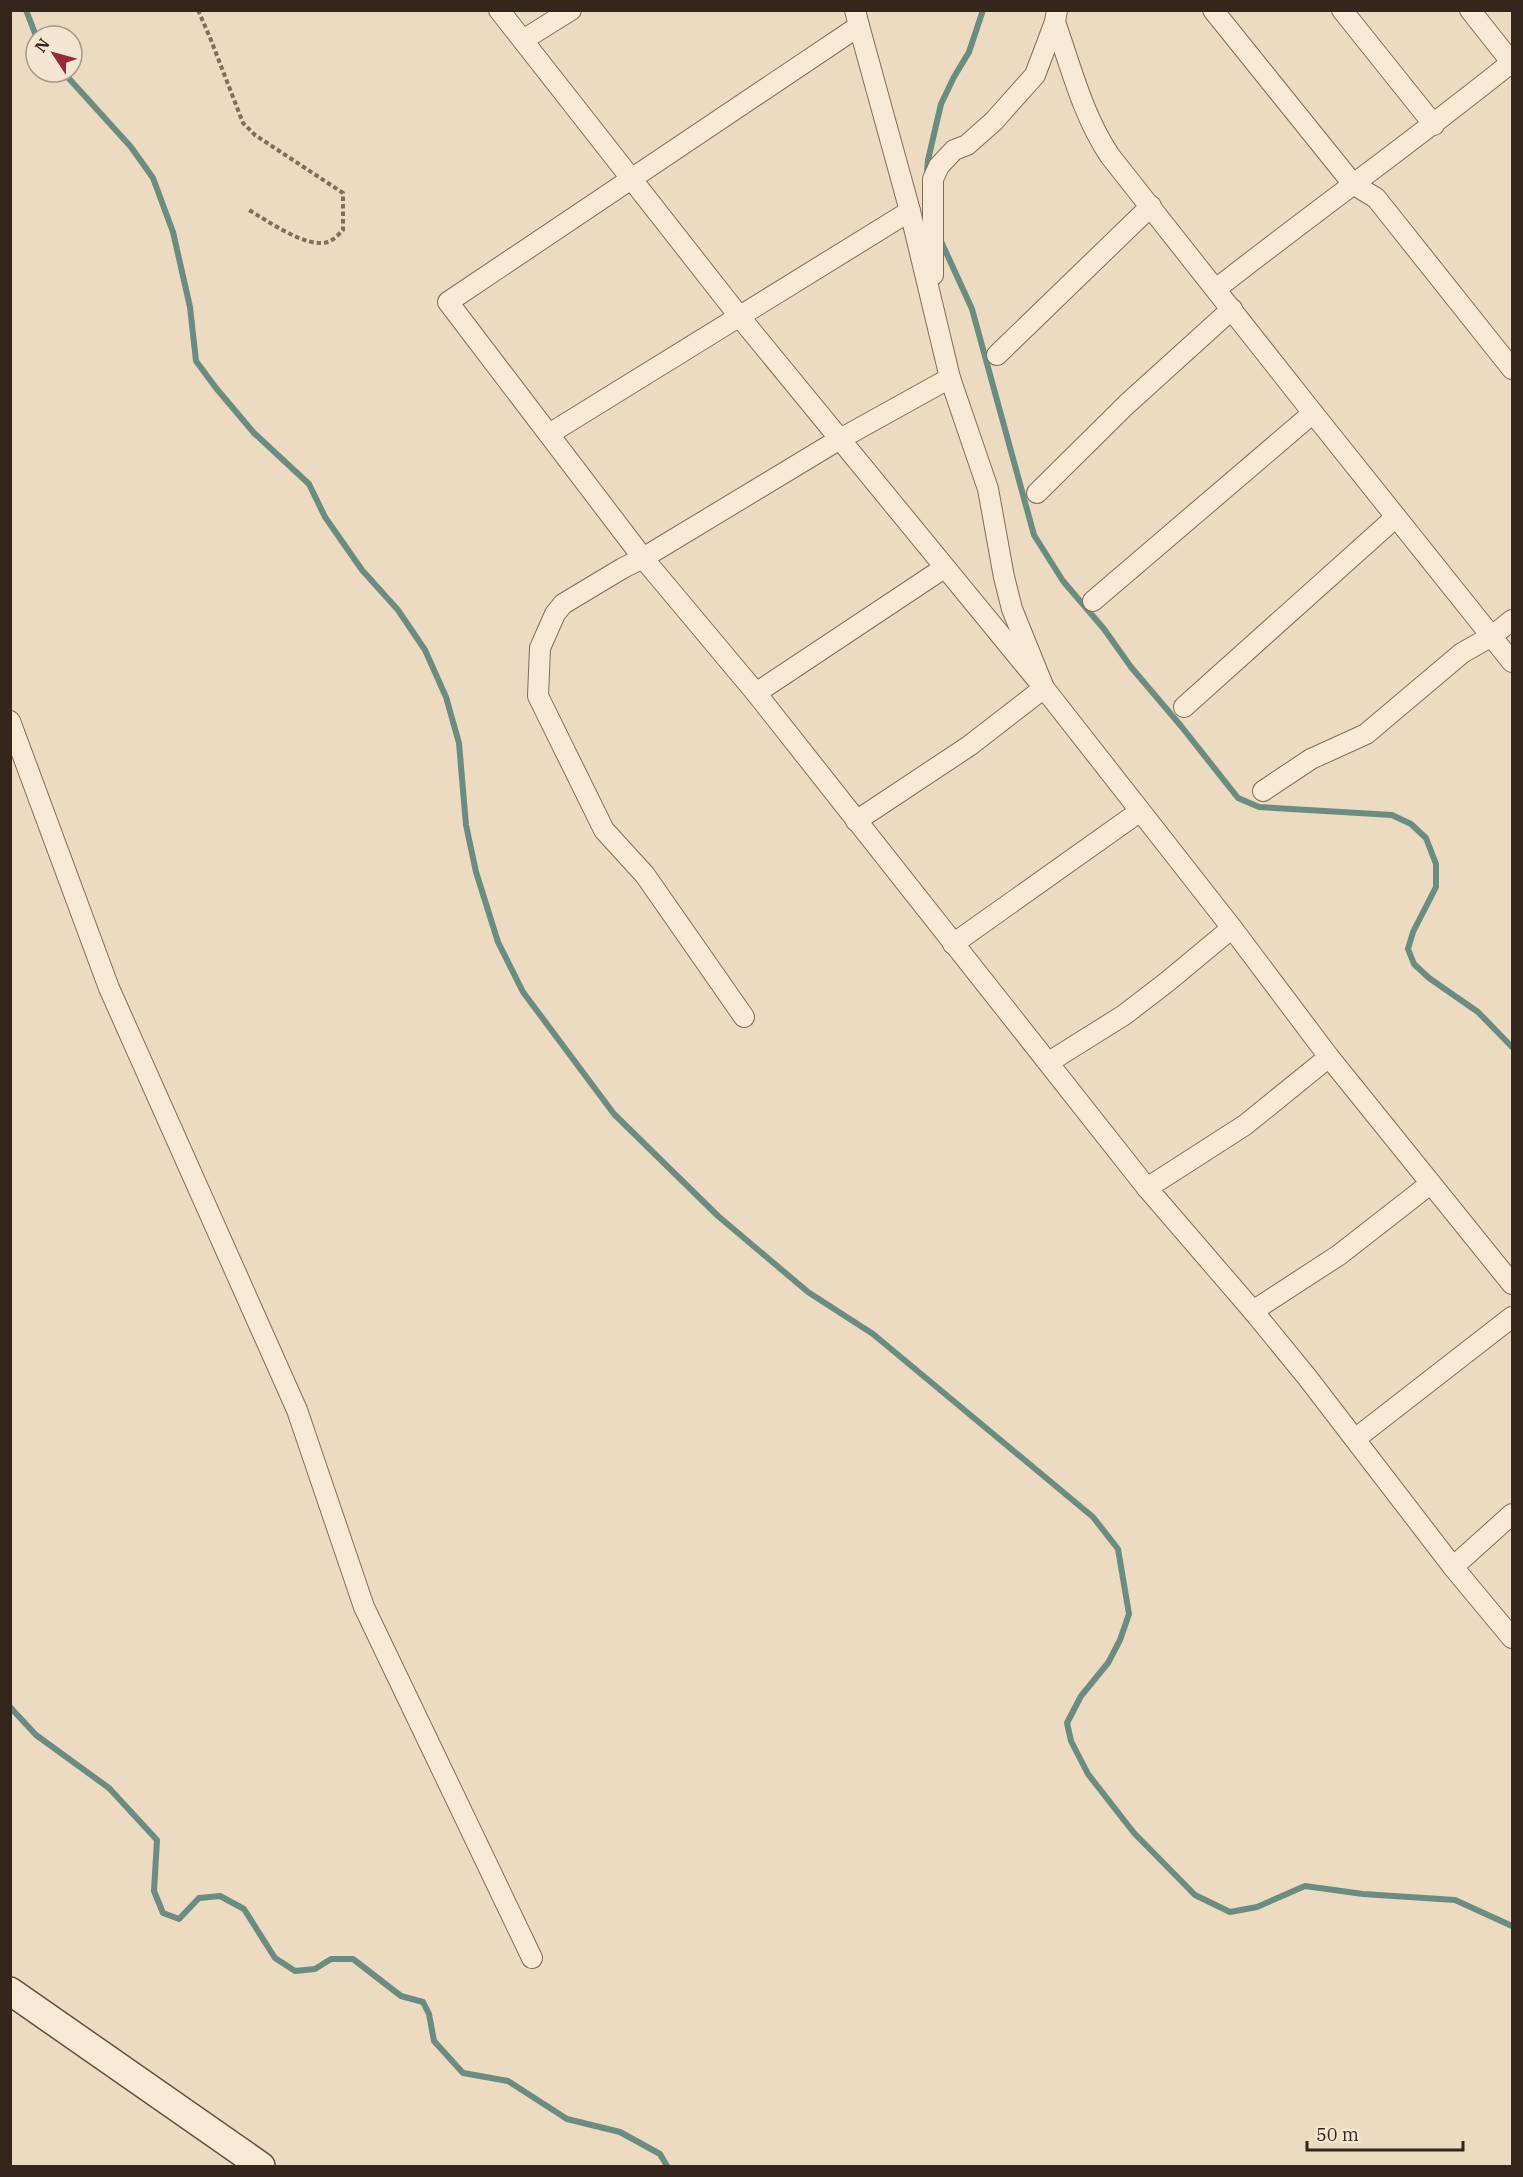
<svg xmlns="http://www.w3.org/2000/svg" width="1523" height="2177" viewBox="0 0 1523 2177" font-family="'IBM Plex Serif',serif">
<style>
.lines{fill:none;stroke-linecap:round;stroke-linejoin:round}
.stream{stroke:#6b8c80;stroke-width:6}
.street-casing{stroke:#846c5a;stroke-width:22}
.secondary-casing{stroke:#664d3d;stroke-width:30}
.path{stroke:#846c5a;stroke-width:4;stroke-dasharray:4.5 3;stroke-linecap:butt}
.street{stroke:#f7e9d4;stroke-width:20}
.secondary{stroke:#f7e9d4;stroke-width:27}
</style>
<rect width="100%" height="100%" fill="#ecdac1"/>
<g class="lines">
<g class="stream">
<path d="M26,10L36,36"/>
<path d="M63,72L131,147L153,178L173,232L190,307L196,361L216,388L254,433L309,484L325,517L362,570L398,610L425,650L446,697L459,743L466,825L476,872L498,942L523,992L614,1114L718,1216L808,1292L873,1334L1093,1517L1118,1549L1129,1614L1120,1640L1108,1663L1081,1696L1067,1723L1071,1741L1088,1774L1134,1833L1195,1895L1230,1912L1257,1907L1305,1886L1363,1894L1455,1900L1512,1926"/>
<path d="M927,173L928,160L941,104L954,77L969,52L983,10"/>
<path d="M940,239L972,309L1034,535L1063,581L1104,629L1131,667L1181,726L1238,798L1259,807L1392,815L1411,824L1426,838L1436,864V887L1413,932L1408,949L1414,964L1429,978L1478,1012L1512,1047"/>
<path d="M10,1707L36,1735L109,1788L157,1840L154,1891L163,1913L179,1919L199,1898L220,1896L244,1909L275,1958L295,1971L315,1969L331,1959H353L401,1996L423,2002L429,2014L434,2041L463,2073L508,2081L567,2119L620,2132L660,2154L667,2166"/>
</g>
<defs>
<g id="street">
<path d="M499,10L739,316L1044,688L1232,928L1329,1057L1512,1284"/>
<path d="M855,10L859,26L448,302L643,558L756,693L1147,1188L1253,1311L1307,1377L1453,1567L1512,1638"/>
<path d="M1057,10L1055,22C1071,67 1083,116 1110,156L1313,413L1512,662"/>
<path d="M1213,10L1353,184L1376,198L1512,369"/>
<path d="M1342,10L1434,125"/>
<path d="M1470,10L1512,63V66"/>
<path d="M523,40L571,10"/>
<path d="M933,275V179L939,166L954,150L967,145L994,121L1035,75L1055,22"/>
<path d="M1216,289C1314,212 1415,140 1512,62"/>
<path d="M997,355L1151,206"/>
<path d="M549,434L910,211"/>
<path d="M1037,493L1127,404L1232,309"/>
<path d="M1093,601L1313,413"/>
<path d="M756,693L944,568"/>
<path d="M1184,707L1396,517"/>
<path d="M10,721L109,988L297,1410L364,1607L532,1958"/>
<path d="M1263,791L1311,759L1366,734L1462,653L1492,636L1512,620"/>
<path d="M856,821L969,746L1044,688L1012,609L1004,577L988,489L950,378L910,211L859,26"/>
<path d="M953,944L1139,812"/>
<path d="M744,1017L645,875L604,830L538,696L540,648L555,614L563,604L623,568L643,558L840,439L950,378"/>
<path d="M1049,1062L1124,1015L1167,982L1232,928"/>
<path d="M1147,1188L1245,1125L1329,1057"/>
<path d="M1253,1311L1339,1255L1430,1184"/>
<path d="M1355,1439L1512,1317"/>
<path d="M1453,1567L1512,1514"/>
</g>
<path id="secondary" d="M10,1991L261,2166"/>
</defs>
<use href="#street" class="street-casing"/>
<use href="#secondary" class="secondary-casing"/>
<path class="path" d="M198,10L211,40L243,123L255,135L343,193V230C339,234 334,240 328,242C306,249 267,220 247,209"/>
<use href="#street" class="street"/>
<use href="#secondary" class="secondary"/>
</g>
<rect width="1523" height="2177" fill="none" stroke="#35261d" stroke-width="24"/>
<g transform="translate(54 54) rotate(306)"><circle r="28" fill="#f3e5d0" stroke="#a79988" stroke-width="1.5"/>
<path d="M0-4.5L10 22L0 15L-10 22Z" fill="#912c38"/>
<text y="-9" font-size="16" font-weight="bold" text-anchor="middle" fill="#35261d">N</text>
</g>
<path d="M1307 2141v9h156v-9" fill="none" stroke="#35261d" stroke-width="3"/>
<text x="1316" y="2141" font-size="18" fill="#35261d" stroke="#f3e5d0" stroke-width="4.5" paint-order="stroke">50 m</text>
</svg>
